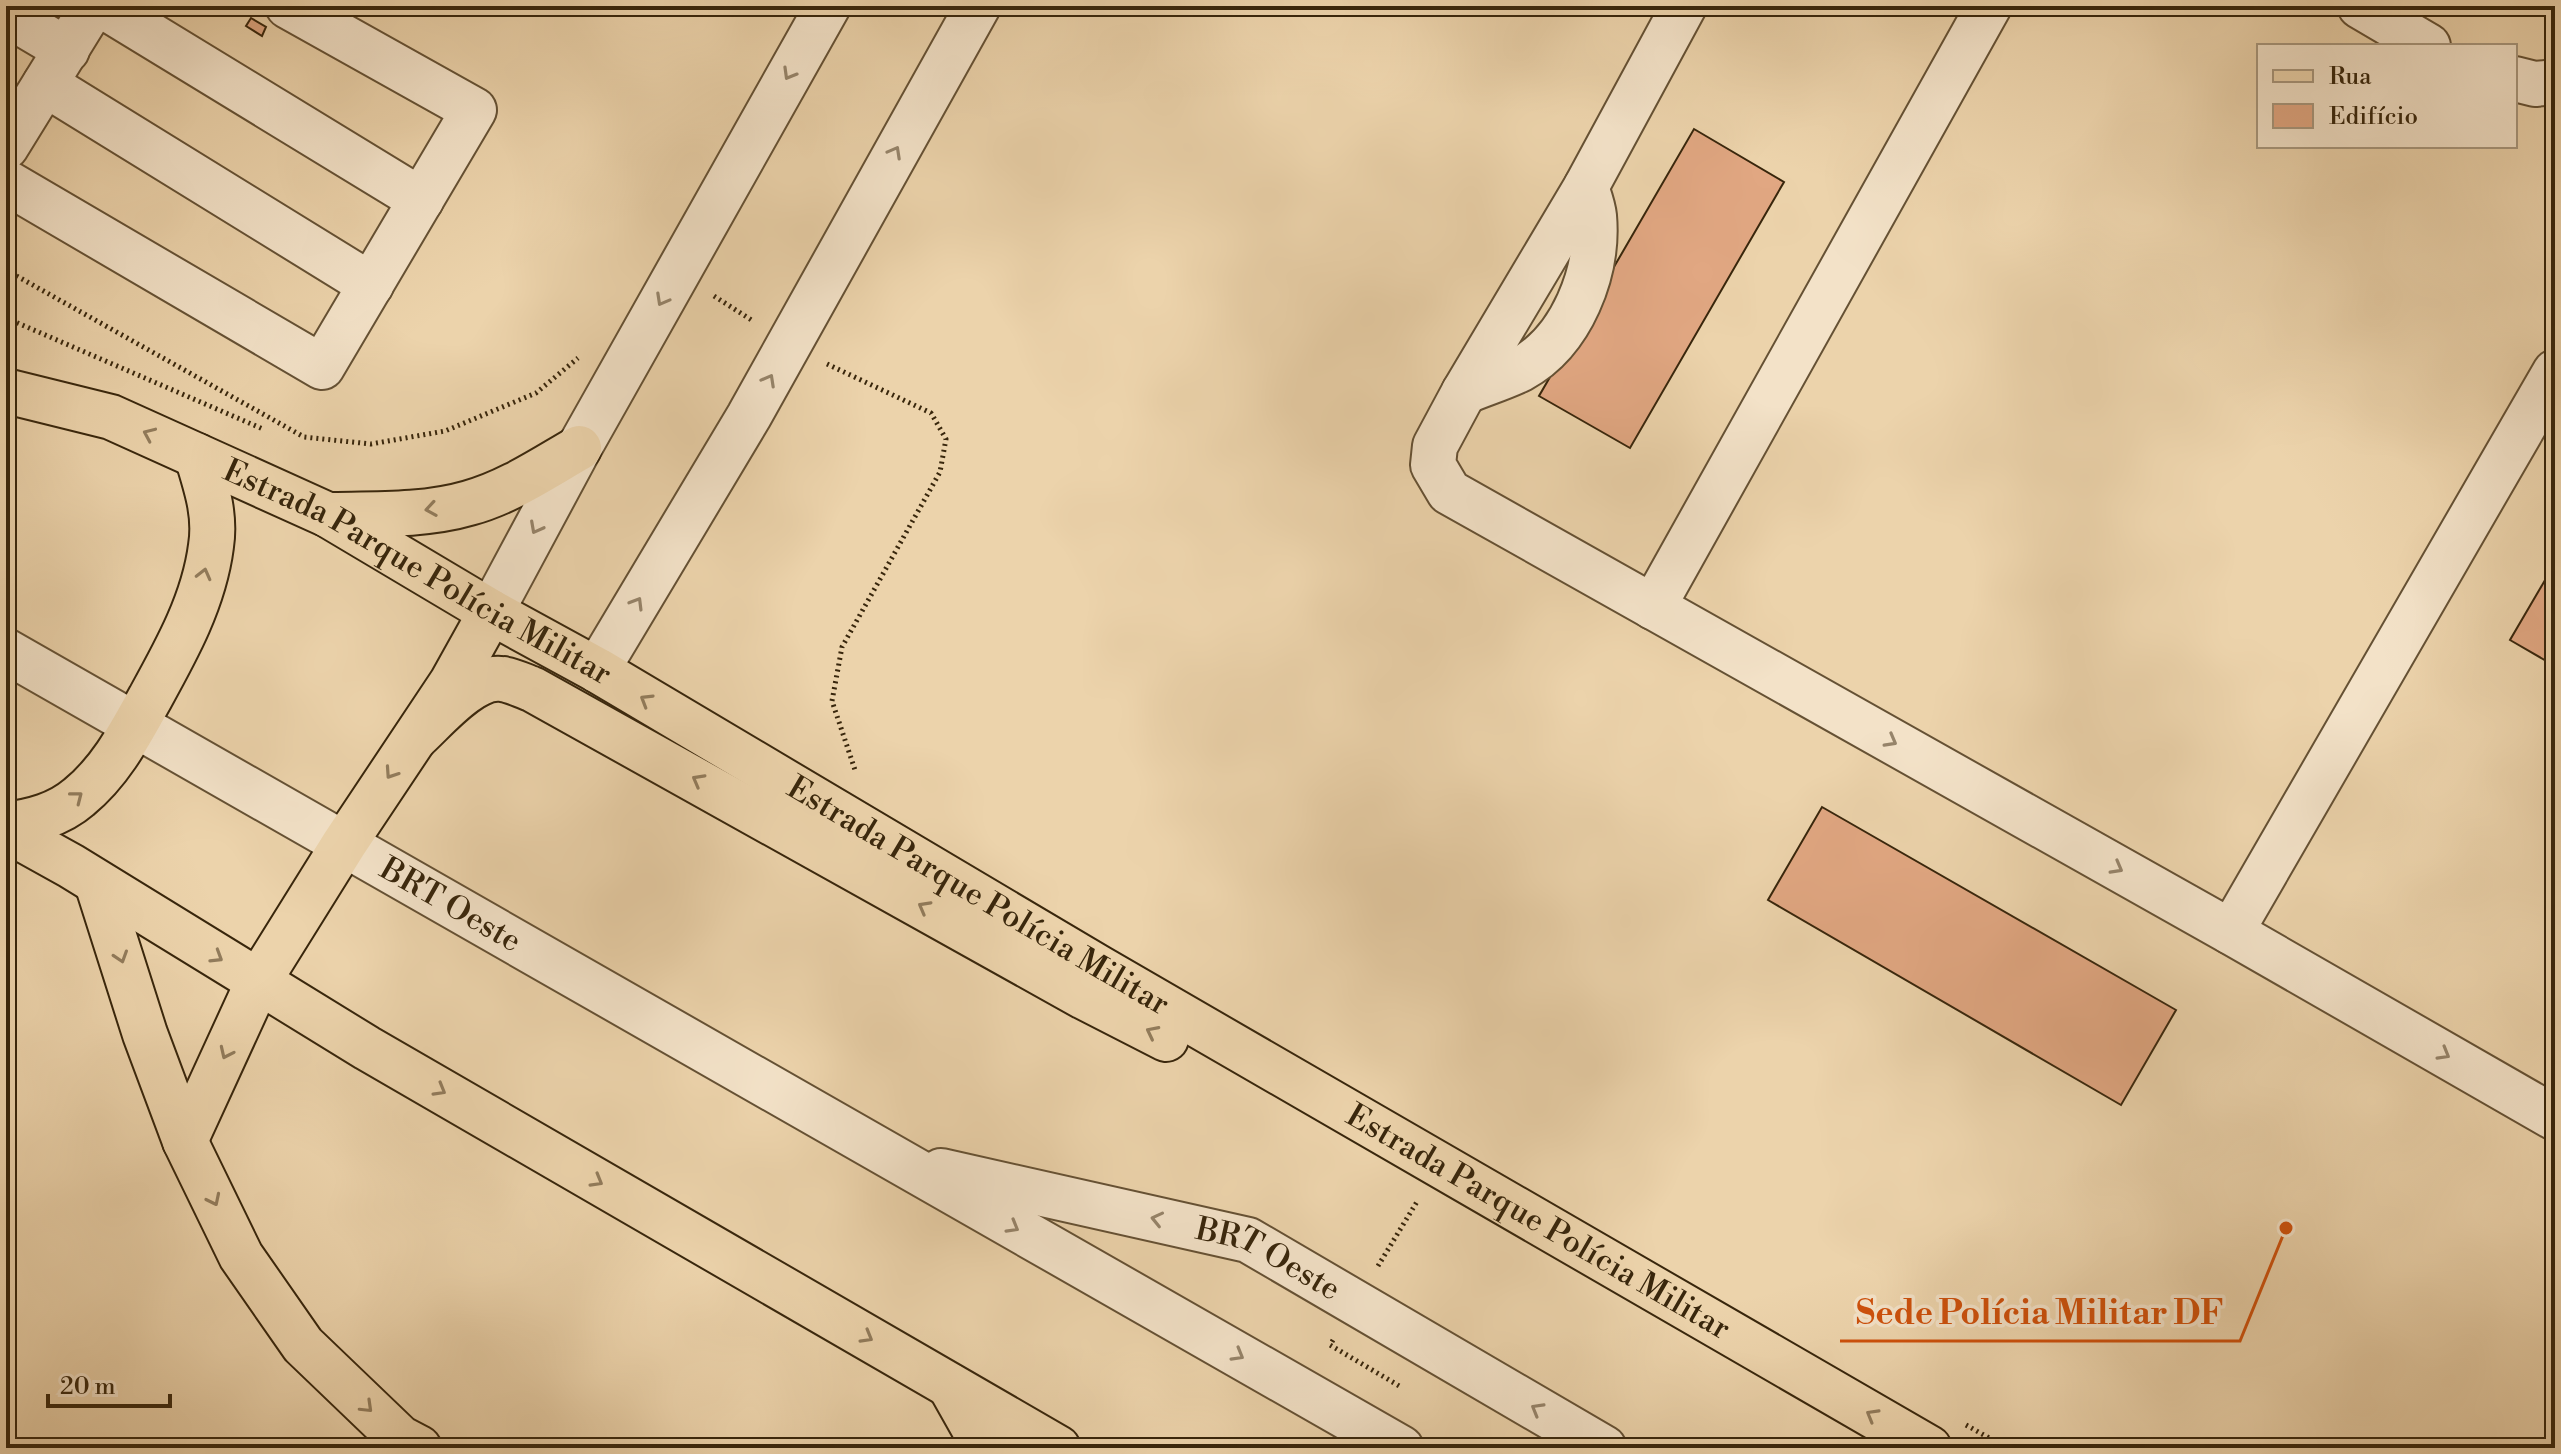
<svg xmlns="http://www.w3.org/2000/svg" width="2561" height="1454" viewBox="0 0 2561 1454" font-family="'Libre Bodoni',serif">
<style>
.building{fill:#e1a782;stroke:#38260c;stroke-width:2}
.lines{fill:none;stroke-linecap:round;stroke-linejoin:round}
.minor-casing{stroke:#655134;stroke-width:48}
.major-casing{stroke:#38260c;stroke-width:48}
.path{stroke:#38260c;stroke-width:5;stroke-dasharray:2 4;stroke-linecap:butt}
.minor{stroke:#f3e2c8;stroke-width:44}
.major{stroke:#ecd3ab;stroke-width:44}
.oneway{stroke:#96846a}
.oneway2{stroke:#927c5c}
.labels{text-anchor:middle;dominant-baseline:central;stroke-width:7;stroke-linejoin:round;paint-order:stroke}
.street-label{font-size:32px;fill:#38260c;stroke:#f3e2c8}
.leader{fill:none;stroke:#ce510c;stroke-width:3}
.callout-dot{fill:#ce510c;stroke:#f3e2c8;stroke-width:3}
.callout-label{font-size:34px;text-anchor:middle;font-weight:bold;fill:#ce510c;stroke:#f3e2c8;stroke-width:7;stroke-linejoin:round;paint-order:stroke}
</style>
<rect width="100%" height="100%" fill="#ecd3ab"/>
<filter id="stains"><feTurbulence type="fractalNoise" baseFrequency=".0025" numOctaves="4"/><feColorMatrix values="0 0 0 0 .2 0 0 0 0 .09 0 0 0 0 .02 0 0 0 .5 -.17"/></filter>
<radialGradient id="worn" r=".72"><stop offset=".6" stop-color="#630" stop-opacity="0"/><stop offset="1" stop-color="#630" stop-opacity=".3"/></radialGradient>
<g class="building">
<path d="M251,18L266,27L262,36L246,26Z"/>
<path d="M1694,129L1784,182L1630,448L1539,396Z"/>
<path d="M2555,563V666L2510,640Z"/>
<path d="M1822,807L2176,1010L2121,1105L1768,900Z"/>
</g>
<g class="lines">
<defs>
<g id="minor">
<path d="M103,6L421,200"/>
<path d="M1684,6L1586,187L1464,392L1435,446L1433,465L1449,492L2231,932L2555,1118"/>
<path d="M2360,6L2428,46"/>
<path d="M6,14L67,50"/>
<path d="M2515,79L2535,84L2555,82"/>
<path d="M45,84L371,285"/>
<path d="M6,147L93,6"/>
<path d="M6,182L322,367L474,110L288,6"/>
<path d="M1464,392C1482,384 1503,378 1521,369C1572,341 1599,272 1594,216C1593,206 1589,196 1586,187"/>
<path d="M1653,607L1989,6"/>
<path d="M491,612L579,448L828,6"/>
<path id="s1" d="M6,651L1401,1448"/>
<path d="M597,670L749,416L978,6"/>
<path d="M2231,932L2555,372"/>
<path id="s2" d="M941,1171L1248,1240L1604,1448"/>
</g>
<g id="major">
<path id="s3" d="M6,391L111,417L328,515L491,612L597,670L1099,968L1929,1448"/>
<path d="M328,515C373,514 425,516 469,503C509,492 544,468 579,448"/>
<path d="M416,737C437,718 472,675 502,679C512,680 523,686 532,689L1084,997L1166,1039"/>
<path d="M6,825C33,821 58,815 79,797C111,771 130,734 150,698C176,651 204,601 211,546C216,514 206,486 197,456"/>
<path d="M6,830L71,866L367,1048L1058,1448"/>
<path d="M97,883L145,1034L185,1141L241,1256L303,1345L400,1438L419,1448"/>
<path d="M185,1141L258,982L344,844L452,682L491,612"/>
<path d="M950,1386L981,1441L989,1448"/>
</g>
</defs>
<use href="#minor" class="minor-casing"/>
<use href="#major" class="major-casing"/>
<g class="path">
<path d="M6,270L304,437L371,444L445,431L536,393L578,358"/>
<path d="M714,296L753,321"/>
<path d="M6,318L263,429"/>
<path d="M827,364L931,413L946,439L940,472L842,647L832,701L856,773"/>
<path d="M1378,1266L1418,1200"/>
<path d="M1333,1340L1330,1345L1401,1387"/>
<path d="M1966,1425L2007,1448"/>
</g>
<use href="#minor" class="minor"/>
<use href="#major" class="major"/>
</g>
<defs><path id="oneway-chevron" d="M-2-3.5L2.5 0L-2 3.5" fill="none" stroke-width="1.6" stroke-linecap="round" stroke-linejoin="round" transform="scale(2)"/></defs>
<g class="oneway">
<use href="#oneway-chevron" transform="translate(789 74) rotate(120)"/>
<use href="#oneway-chevron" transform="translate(895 152) rotate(-61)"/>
<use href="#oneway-chevron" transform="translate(662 300) rotate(119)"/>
<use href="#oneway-chevron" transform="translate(769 380) rotate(-61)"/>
<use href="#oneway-chevron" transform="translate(536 528) rotate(118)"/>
<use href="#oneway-chevron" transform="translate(637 603) rotate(-59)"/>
<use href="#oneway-chevron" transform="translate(1891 741) rotate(29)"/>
<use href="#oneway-chevron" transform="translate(2117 868) rotate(29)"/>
<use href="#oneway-chevron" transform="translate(2444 1054) rotate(30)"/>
<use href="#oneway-chevron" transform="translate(1157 1219) rotate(-167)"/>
<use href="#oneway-chevron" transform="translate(1013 1227) rotate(30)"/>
<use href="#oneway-chevron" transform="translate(1238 1355) rotate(30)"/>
<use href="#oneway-chevron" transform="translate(1537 1409) rotate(-150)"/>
</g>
<g class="oneway2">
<use href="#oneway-chevron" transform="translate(149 434) rotate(-156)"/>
<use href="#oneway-chevron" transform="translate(431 509) rotate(171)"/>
<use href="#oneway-chevron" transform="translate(204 574) rotate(-76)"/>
<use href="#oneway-chevron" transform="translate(646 700) rotate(-149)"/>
<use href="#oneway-chevron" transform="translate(391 773) rotate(124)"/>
<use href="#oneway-chevron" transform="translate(698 780) rotate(-151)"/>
<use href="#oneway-chevron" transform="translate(77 797) rotate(-38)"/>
<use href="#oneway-chevron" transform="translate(924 907) rotate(-151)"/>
<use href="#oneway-chevron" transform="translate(121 957) rotate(72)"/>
<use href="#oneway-chevron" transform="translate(217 957) rotate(32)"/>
<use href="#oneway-chevron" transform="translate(1152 1032) rotate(-153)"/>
<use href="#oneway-chevron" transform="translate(226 1053) rotate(115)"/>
<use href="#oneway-chevron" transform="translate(440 1090) rotate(30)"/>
<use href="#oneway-chevron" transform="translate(597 1181) rotate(30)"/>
<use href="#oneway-chevron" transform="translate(214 1200) rotate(64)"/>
<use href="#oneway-chevron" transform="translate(867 1337) rotate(30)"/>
<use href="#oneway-chevron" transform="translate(367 1407) rotate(44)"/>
<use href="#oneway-chevron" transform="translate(1872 1415) rotate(-150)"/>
</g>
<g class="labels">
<g class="street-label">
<text stroke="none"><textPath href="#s3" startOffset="452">Estrada Parque Polícia Militar</textPath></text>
<text stroke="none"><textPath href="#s3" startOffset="1100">Estrada Parque Polícia Militar</textPath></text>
<text stroke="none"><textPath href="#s1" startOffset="512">BRT Oeste</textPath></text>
<text stroke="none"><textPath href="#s3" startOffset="1748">Estrada Parque Polícia Militar</textPath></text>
<text stroke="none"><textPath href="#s2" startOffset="340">BRT Oeste</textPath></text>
</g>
</g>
<path class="leader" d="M2286 1228L2240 1341H1840"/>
<circle class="callout-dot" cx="2286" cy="1228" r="8"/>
<g class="callout-label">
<text x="2040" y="1324">Sede Polícia Militar DF</text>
</g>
<rect width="2561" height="1454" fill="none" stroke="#ecd3ab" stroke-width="32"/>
<rect x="8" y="8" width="2545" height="1438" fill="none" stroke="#38260c" stroke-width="4"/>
<rect x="16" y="16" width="2529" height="1422" fill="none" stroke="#38260c" stroke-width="2"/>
<rect x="2257" y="44" width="260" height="104" fill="#f3e2c8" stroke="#a8977d" stroke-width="2"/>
<rect x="2273" y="70" width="40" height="12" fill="#ecd3ab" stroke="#a8977d" stroke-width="2"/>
<text x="2329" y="84" font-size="24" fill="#38260c">Rua</text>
<rect x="2273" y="104" width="40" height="24" fill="#e1a782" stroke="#a8977d" stroke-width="2"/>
<text x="2329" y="124" font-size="24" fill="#38260c">Edifício</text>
<path d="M48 1394v12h122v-12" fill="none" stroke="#38260c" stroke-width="4"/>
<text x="60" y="1394" font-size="24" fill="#38260c" stroke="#f3e2c8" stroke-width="6" paint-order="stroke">20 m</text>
<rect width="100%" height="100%" filter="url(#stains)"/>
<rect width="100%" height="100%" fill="url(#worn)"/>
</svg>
